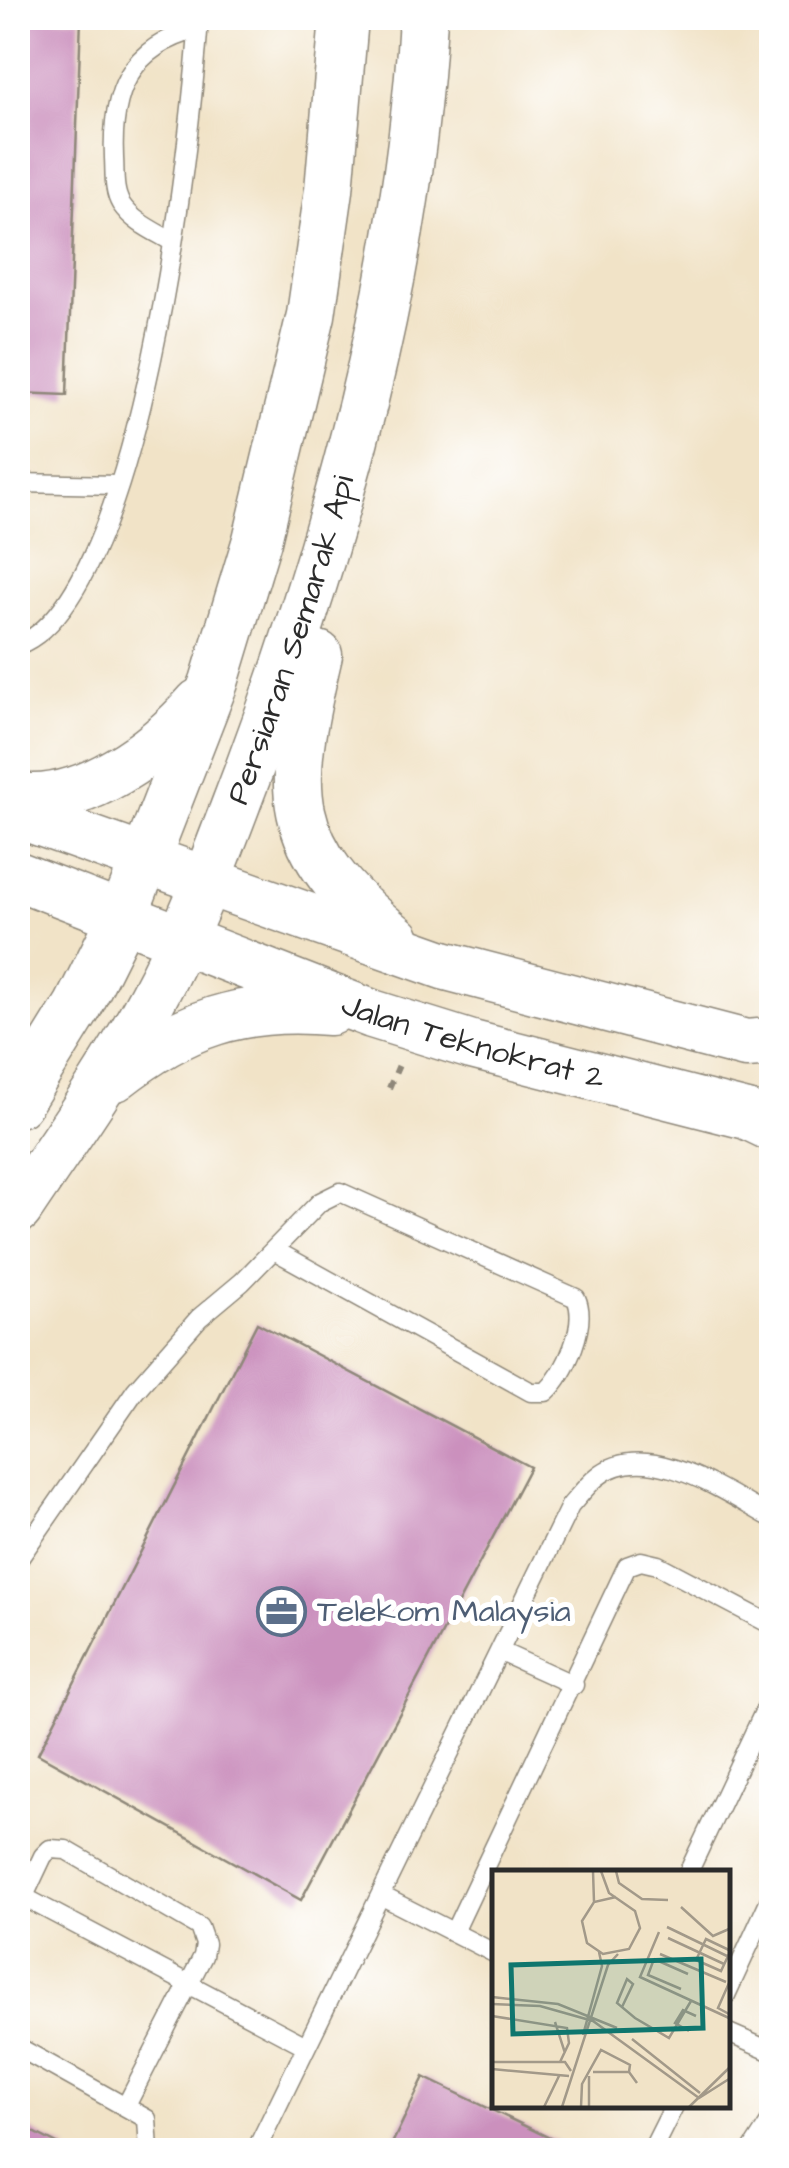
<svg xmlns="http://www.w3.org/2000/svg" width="789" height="2168" viewBox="0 0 789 2168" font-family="'Architects Daughter',sans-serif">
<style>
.building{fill:#cb90bd}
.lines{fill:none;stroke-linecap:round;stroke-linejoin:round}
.service-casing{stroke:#8e8779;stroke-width:21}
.secondary-casing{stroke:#8e8779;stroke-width:51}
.path{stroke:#8e8779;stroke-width:6;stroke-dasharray:8 8;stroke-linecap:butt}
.service{stroke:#fff;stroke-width:18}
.secondary{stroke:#fff;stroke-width:48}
.labels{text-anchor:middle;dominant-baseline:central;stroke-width:10;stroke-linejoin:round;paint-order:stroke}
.street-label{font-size:32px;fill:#2b2b2b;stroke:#fff}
.service-label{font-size:32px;fill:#4e5e75;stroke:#fff;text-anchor:start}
.inset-road{fill:none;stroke:#a29989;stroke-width:2.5}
.view{fill:#0f766e;fill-opacity:0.15;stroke:#0f766e;stroke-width:5}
.inset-edge{fill:none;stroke:#2b2b2b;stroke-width:5}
</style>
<rect width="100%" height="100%" fill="#fff"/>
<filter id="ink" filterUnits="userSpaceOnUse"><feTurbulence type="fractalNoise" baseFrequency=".01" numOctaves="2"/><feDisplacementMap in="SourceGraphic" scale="20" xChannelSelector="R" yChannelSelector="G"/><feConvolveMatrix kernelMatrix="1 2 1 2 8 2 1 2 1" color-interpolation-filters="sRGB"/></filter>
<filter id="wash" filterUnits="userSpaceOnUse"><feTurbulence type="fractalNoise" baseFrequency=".0048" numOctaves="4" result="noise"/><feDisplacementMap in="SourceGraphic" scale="40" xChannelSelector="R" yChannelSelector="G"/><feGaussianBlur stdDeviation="2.25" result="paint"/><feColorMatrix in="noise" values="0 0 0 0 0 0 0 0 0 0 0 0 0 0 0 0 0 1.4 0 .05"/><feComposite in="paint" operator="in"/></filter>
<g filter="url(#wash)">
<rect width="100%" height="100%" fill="#f1e3c7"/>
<g id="blocks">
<g class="building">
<path d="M18,18H81L67,395L18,393Z"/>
<path d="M257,1323L530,1467L301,1900L38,1754Z"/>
<path d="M424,2077L568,2147L567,2150H389Z"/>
<path d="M18,2124L69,2150H18Z"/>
</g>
</g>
</g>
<g filter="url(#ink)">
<use href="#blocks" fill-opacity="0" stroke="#8e8779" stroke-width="2.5"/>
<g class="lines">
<defs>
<g id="service">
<path d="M171,241C154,231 133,222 121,204C113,191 115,173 114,158C111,91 129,47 198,29"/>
<path d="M18,483L118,485"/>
<path d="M18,645C141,600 191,140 199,18"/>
<path d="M18,1560L135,1391L199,1318L242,1282L320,1202L340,1192L576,1298C588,1324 566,1373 546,1392H531L274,1250"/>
<path d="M501,1652L574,1685"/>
<path d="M688,1873L772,1695"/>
<path d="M18,1894L306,2046"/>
<path d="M382,1896L494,1953"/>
<path d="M18,1909L43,1856L50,1849L66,1850L199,1927L205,1944L203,1956L127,2104"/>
<path d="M454,1932L627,1566L641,1561L658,1565L772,1625"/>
<path d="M726,1995L772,1895"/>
<path d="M726,2032L772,2052"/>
<path d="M18,2047L147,2119L149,2150"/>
<path d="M256,2150L570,1506C579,1496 587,1485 597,1477C646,1436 726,1493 772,1518"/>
<path d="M652,2150L674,2106"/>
<path d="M752,2150L772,2119"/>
</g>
<g id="secondary">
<path d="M318,655C286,791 279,844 396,939"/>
<path d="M18,797C84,806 158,750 199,703"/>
<path d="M18,814L443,965L746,1044L772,1042"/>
<path id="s1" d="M18,876L372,1014L472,1045L747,1115L772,1127"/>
<path d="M115,1077C184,1023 241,1003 330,1011"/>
<path d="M18,1103L78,1006L123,916L214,682L257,540L311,315L329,190L344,18"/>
<path id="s2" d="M18,1209C64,1140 113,1072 152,999C191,927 218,851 247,775C335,541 410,269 423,18"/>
</g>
</defs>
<use href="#service" class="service-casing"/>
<use href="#secondary" class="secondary-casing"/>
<path class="path" d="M389,1088L399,1065"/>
<use href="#service" class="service"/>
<use href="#secondary" class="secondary"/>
</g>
</g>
<defs>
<symbol id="office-ring" viewBox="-11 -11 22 22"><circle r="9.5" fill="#fff" stroke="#5c6f8a" stroke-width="1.5"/><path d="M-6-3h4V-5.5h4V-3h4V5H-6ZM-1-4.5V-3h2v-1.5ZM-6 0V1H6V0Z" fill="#5c6f8a"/></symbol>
</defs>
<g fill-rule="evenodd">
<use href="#office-ring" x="254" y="1584" width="55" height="55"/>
</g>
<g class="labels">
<g class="street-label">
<text stroke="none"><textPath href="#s2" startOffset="635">Persiaran Semarak Api</textPath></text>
<text stroke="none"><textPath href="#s1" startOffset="485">Jalan Teknokrat 2</textPath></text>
</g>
<g class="service-label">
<text x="317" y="1611">Telekom Malaysia</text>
</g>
</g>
<g transform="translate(492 1870)">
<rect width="238" height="238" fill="#f1e3c7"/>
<path class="inset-road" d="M101,1L102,32M109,1L117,23L143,41L148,58L137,79L111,84L95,73L90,51L102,32L124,27M124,1L127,13L150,29L176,30M189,37L221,66L237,59M175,57L235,86M167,62L148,107L237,148M176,68L232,94M237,80L214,69L204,90L229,101L237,84M168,84L234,112M162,89L156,105L189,119M162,89L196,104M237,113L226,138L237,144M0,127L66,134L125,158M0,134L48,136L101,151L207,228L237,209M130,137L141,114L135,109L125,133L143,148L177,168L199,131M0,146L75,158L77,173L68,192M63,152L73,183M197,161L183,153L191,140L204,146M91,165L110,96L107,82M140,169L208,223M0,192H73L79,201M0,199L77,206M101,202H137L145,213M52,237L67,206M70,237L116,95L126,84M89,237L90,214L109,180L138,195L137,202M97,237V206M197,237L237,198"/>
<path class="view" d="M209,89L211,158L21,164L19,95Z"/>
<rect width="238" height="238" class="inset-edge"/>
</g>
<rect width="789" height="2168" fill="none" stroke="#fff" stroke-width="60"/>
</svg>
